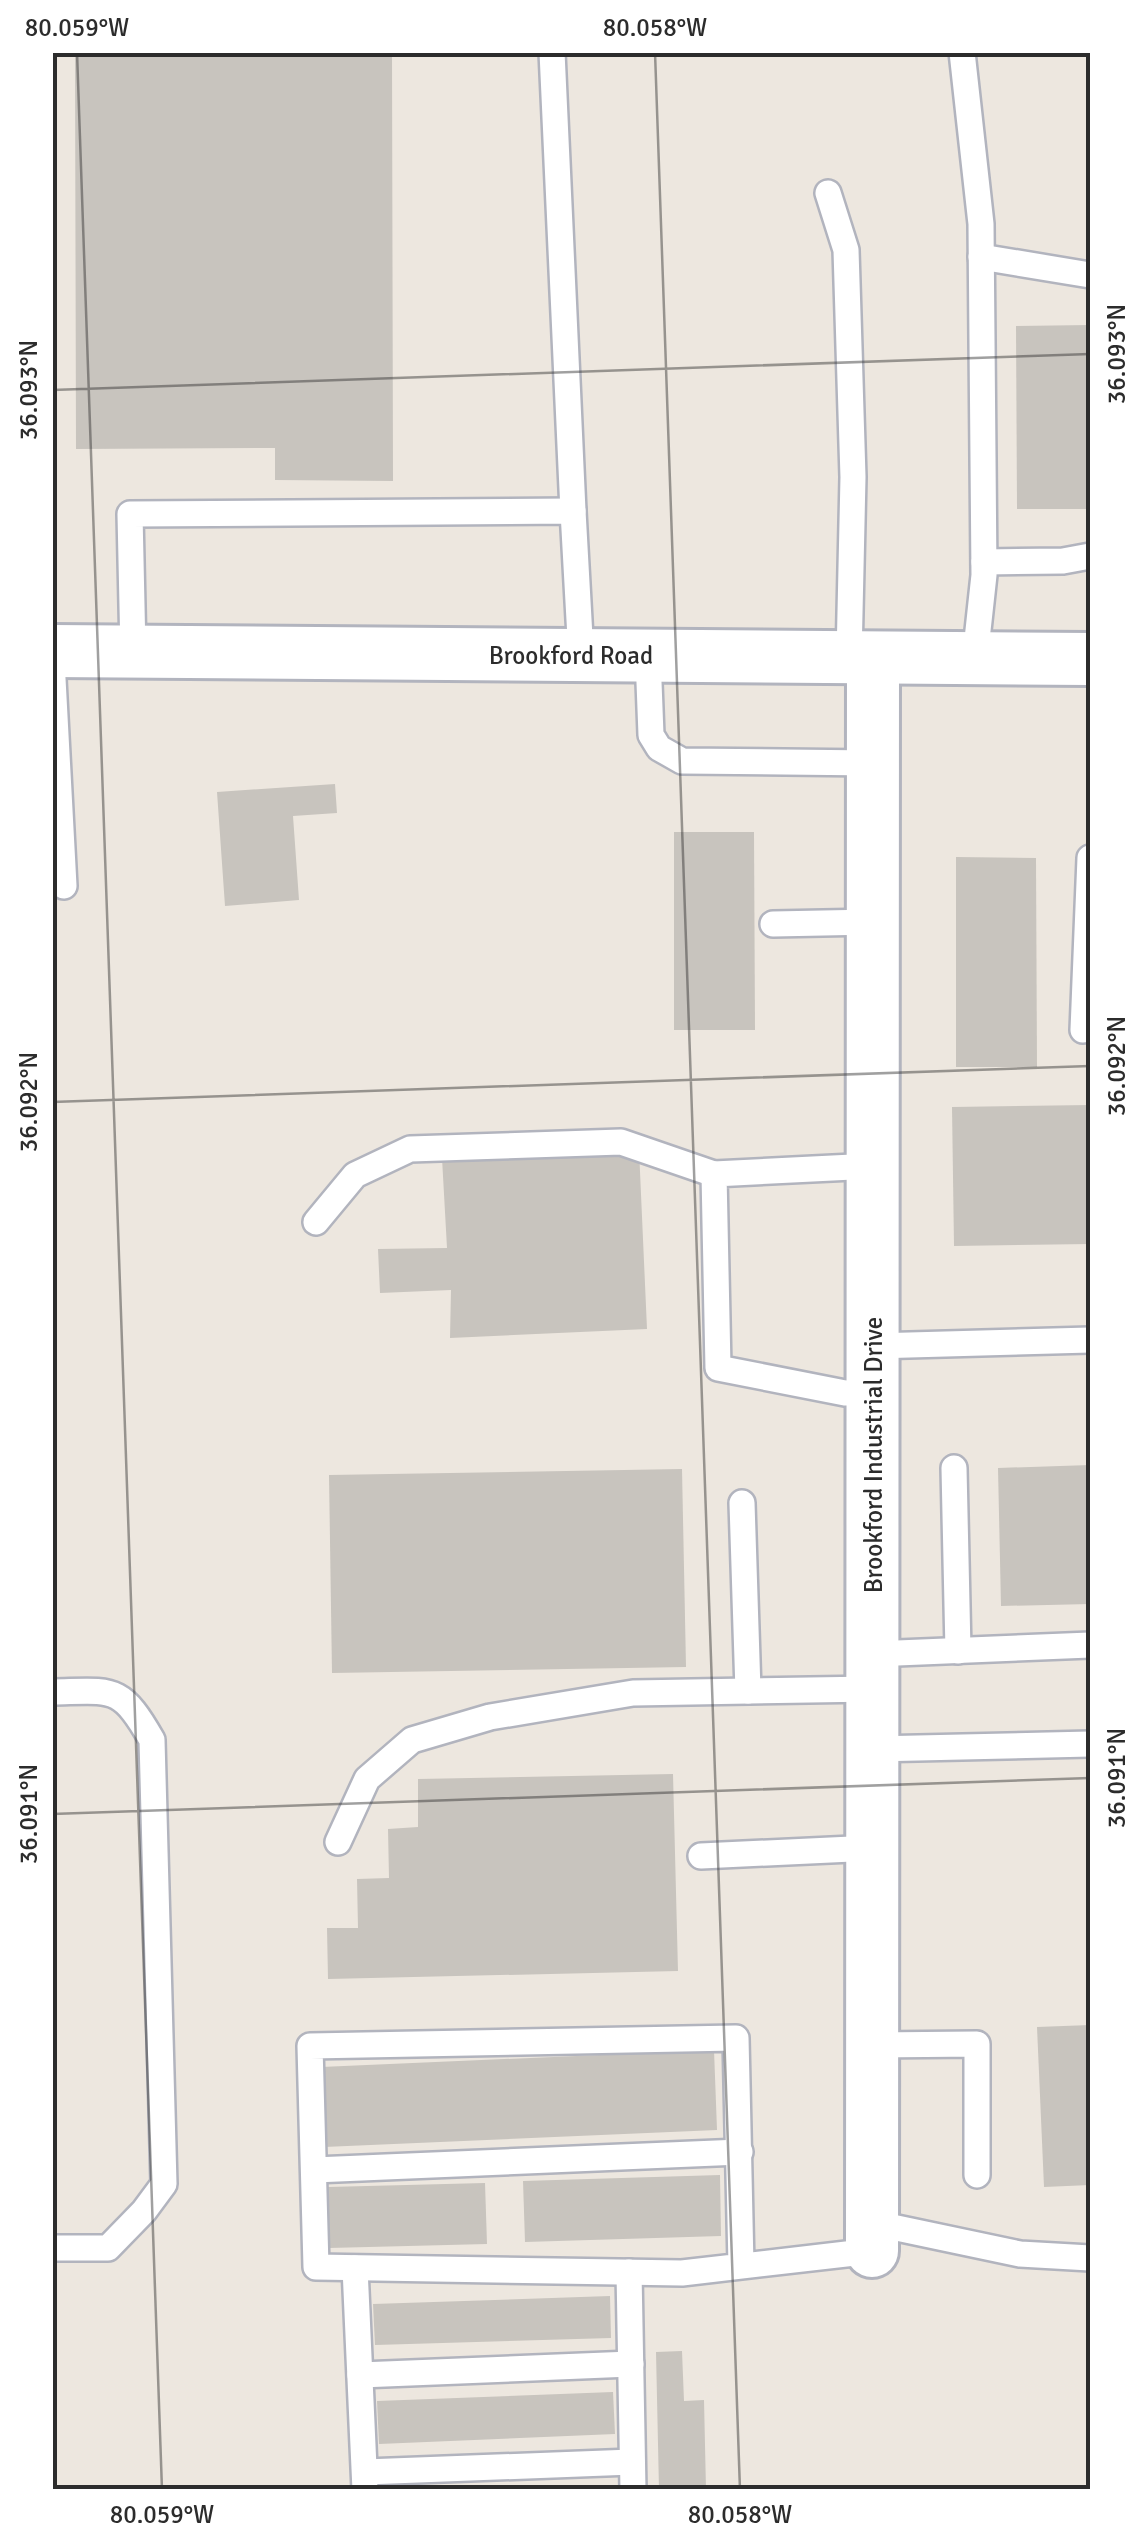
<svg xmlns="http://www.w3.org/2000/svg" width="1143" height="2542" viewBox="0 0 1143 2542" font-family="Signika,sans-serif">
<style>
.building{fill:#c8c4be}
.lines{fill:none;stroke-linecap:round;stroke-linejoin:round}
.lane-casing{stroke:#b2b4be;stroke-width:30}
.street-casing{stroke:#b2b4be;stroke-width:58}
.lane{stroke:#fff;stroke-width:25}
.street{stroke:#fff;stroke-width:52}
.ticks{fill:none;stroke:#2c2c2c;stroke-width:2.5;stroke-opacity:0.45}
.labels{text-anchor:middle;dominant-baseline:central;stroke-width:9;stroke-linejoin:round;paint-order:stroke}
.street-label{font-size:25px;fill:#2c2c2c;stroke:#fff}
.neatline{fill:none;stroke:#2c2c2c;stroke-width:4}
.ticks-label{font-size:25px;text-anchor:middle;fill:#2c2c2c}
</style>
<rect width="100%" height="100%" fill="#ede7df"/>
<g class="building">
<path d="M75,52H392L393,481L275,480V448L76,449Z"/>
<path d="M1090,325V509H1017L1016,326Z"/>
<path d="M335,784L337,813L293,816L299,900L225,906L217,792Z"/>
<path d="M674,832H754L755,1030H674Z"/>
<path d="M956,857L1036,858L1037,1067H956Z"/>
<path d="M1090,1105V1244L954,1246L952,1107Z"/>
<path d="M639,1149L647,1329L450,1338L451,1290L380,1293L378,1249L447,1248L442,1158Z"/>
<path d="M1090,1465V1604L1001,1606L998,1468Z"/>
<path d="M682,1469L686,1667L332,1673L329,1475Z"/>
<path d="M673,1774L678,1971L328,1979L327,1928H358L357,1879L389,1878L388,1829L418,1827V1779Z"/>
<path d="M1090,2025V2185L1044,2187L1037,2027Z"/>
<path d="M714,2050L717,2130L324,2147L321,2067Z"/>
<path d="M720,2175L721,2236L525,2242L523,2181Z"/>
<path d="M485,2183L487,2244L329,2248L328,2187Z"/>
<path d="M610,2296L611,2338L375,2345L373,2304Z"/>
<path d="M682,2351L684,2401L704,2400L706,2490H659L656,2352Z"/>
<path d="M613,2392L615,2434L379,2444L377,2401Z"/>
</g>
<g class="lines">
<defs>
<g id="lane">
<path d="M552,52L573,511"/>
<path d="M962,52L981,224L984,575L975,658"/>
<path d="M828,193L846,250L853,477L849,658"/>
<path d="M981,257L1090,275"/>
<path d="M984,562L1063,561L1090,556"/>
<path d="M133,652L130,514L573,511L581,656"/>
<path d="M648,656L651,735L659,748L682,761L874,763"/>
<path d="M52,660L64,886"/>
<path d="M773,924L873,922"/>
<path d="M1083,1030L1090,858"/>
<path d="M316,1222L355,1175L410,1149L621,1142L714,1174"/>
<path d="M873,1346L1090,1340"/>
<path d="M873,1392L845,1393L718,1368L714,1174L873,1166"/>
<path d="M954,1468L958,1651"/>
<path d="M742,1503L748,1691"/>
<path d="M873,1654L1090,1645"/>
<path d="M52,1692C113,1691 120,1684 152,1740L164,2184L144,2211L108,2248H52"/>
<path d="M873,1749L1090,1744"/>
<path d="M338,1842L367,1779L412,1740L490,1717L633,1693L873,1689"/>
<path d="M701,1856L873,1848"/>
<path d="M873,2045L977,2044V2175"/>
<path d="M314,2170L740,2152"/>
<path d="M873,2223L1020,2254L1090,2258"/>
<path d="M741,2266L736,2038L310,2046L316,2267L682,2273L872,2251"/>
<path d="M355,2268L365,2490"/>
<path d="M629,2272L633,2490"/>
<path d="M360,2375L631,2364"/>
<path d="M365,2472L632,2462"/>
</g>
<g id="street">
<path d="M52,651L1090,659"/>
<path d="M872,2251L873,658"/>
</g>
</defs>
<use href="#lane" class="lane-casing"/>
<use href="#street" class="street-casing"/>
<use href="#lane" class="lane"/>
<use href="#street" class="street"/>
</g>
<path class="ticks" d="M77,52L162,2490M655,52L740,2490M52,390L1090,354M52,1102L1090,1066M52,1814L1090,1778"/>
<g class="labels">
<g class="street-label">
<text x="571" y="655">Brookford Road</text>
<text transform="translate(873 1455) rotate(-90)">Brookford Industrial Drive</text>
</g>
</g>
<rect width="1143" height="2542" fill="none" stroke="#ffffff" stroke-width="110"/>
<rect x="55" y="55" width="1033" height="2432" class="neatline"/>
<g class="ticks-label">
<text x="77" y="36">80.059°W</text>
<text x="655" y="36">80.058°W</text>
<text transform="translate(1116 354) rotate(-90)" y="9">36.093°N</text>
<text transform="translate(28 390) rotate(-90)" y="9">36.093°N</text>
<text transform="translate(1116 1066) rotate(-90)" y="9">36.092°N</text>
<text transform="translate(28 1102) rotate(-90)" y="9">36.092°N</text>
<text transform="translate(1116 1778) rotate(-90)" y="9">36.091°N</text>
<text transform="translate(28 1814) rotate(-90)" y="9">36.091°N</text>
<text x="162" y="2523">80.059°W</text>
<text x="740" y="2523">80.058°W</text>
</g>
</svg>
